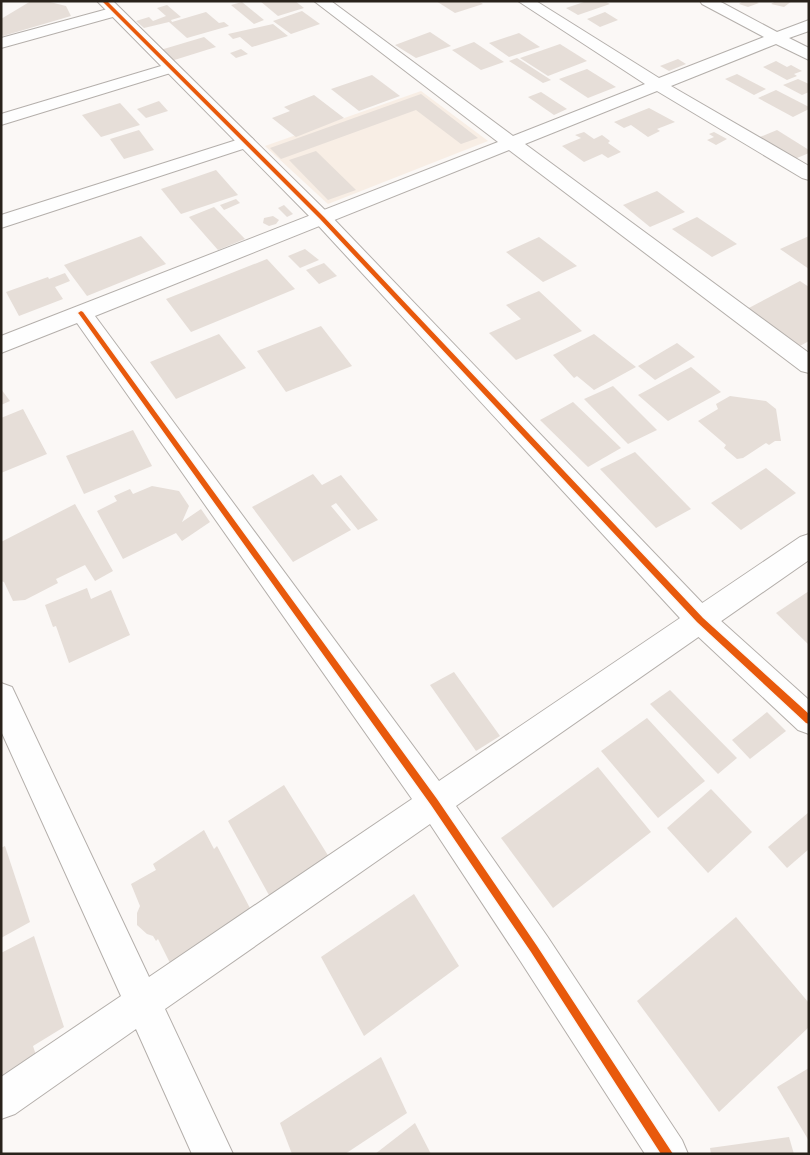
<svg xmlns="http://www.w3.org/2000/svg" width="810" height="1155" viewBox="0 0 810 1155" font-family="Montserrat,sans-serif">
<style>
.built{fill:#f8eee5}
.building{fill:#e6ded8}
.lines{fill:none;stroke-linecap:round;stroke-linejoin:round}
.minor-casing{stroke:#b4afab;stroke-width:2}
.tertiary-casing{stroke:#b4afab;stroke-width:2}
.minor{fill:#fefefe;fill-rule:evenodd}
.tertiary{fill:#fefefe;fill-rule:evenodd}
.cycleway-casing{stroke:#fcf8f5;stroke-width:3}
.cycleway{fill:#e8590c;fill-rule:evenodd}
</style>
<rect width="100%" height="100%" fill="#fbf8f6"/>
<path class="built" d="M421,91L488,141L328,204L265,146Z"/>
<g class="building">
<path d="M31,1H46L66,6L71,16L3,36L1,34V19Z"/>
<path d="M260,1H295L304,8L278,16Z"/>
<path d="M436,1H478L483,4L455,13Z"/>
<path d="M587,1H604L610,4L578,15L566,8Z"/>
<path d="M743,1H754L759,3L748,7L739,4Z"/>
<path d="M776,1H792L784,7L771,4Z"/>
<path d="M242,2L264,20L254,24L231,5Z"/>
<path d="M167,5L181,17L171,20L172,22L206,12L219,23L224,22L229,26L187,38L169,22L144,28L136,21L149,17L153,21L166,16L157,8Z"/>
<path d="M302,11L320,24L291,34L273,21Z"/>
<path d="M605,12L618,20L600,27L587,19Z"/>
<path d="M273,24L288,36L252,47L240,37L233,39L228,34Z"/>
<path d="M430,32L451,46L416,58L395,45Z"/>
<path d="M519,33L540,47L509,57L489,43Z"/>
<path d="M204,37L216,47L168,62L157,51Z"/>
<path d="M474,42L504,62L481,70L452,50Z"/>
<path d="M560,44L587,61L548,76L520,58Z"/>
<path d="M241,49L248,54L236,58L230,53Z"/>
<path d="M517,58L551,80L543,83L509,61Z"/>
<path d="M678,59L686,64L669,71L660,66Z"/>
<path d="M776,61L787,67L791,65L802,71L794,74L797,76L787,80L763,67Z"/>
<path d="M587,69L616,87L588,98L559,79Z"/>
<path d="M737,74L766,89L754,95L725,79Z"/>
<path d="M372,75L400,96L359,111L331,89Z"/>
<path d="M798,79L809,84V92L802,95L783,85Z"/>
<path d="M776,90L809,107V109L793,117L758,98Z"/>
<path d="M541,92L567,109L554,115L528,97Z"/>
<path d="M421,94L478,138L461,144L416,110L281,159L270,148Z"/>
<path d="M314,95L344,118L296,137L272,118L290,111L284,107Z"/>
<path d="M159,101L168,111L146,118L137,109Z"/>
<path d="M120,103L140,125L101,137L82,115Z"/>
<path d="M649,108L675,122L657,129L660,131L648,137L631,125L624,128L614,122Z"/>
<path d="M139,130L154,150L124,159L110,139Z"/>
<path d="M777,130L809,150V153L790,161L755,139Z"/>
<path d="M584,132L594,139L602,135L610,141L608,143L621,152L608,158L602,154L584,162L562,146L581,138L575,135Z"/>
<path d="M714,132L727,139L716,145L707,140L714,137L709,134Z"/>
<path d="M316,151L356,190L328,200L289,160Z"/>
<path d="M216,170L238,195L181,214L161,189Z"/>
<path d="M657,191L685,212L650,227L623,205Z"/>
<path d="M236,199L240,203L224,210L220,205Z"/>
<path d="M284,205L293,214L287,217L278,208Z"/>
<path d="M214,207L245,239L218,250L189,217Z"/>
<path d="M273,216L279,220L276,224L269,226L263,223L264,218Z"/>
<path d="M697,217L737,244L712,257L672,229Z"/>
<path d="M141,236L166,264L87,296L64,265Z"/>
<path d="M809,236V269L780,249Z"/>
<path d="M539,237L577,266L543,282L506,252Z"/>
<path d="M305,249L319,260L300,268L288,256Z"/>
<path d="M267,259L295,289L191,332L166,299Z"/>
<path d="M324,263L337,276L319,284L306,270Z"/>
<path d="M65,273L70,281L55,287L63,299L19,316L6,292L48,277L49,279Z"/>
<path d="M800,281L809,287V341L798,347L747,309Z"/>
<path d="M539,291L582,331L516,360L489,333L521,319L506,305Z"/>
<path d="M321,326L352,366L286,392L257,351Z"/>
<path d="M219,334L246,368L176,399L150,362Z"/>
<path d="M594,334L636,367L594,390L577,376L574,378L553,355Z"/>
<path d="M677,343L695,357L655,380L638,366Z"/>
<path d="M691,367L721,392L668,421L638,395Z"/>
<path d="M613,386L657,430L628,444L584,399Z"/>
<path d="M1,389L10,401L1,405Z"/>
<path d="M730,396L766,401L776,409L781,441H775L769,445L766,443L743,458L737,459L724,448L726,445L698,421L718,409L716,404Z"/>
<path d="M573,402L621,448L588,467L540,420Z"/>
<path d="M23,409L47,454L1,473V418Z"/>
<path d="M133,430L152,466L84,494L66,456Z"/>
<path d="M635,452L691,509L656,528L600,469Z"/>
<path d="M766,468L796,493L741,530L711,503Z"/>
<path d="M313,474L322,485L341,475L378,520L358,530L336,503L331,506L351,530L293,562L252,507Z"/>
<path d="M152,486L179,491L189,506L182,522L201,509L210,522L182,541L176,533L123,559L97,511L117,501L114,496L130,489L133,494Z"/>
<path d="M75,504L113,571L95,581L85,565L56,579L58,583L25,600L13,601L4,582L1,581V542Z"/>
<path d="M87,588L91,599L111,590L130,635L69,663L56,626L53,627L45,605Z"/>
<path d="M809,591V645L776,613Z"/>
<path d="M454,672L500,736L476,751L430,685Z"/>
<path d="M670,690L737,758L718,774L650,704Z"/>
<path d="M767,712L786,731L750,759L732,740Z"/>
<path d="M647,718L705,781L658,818L601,751Z"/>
<path d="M598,767L651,832L553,908L501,838Z"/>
<path d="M284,785L334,865L275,906L228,821Z"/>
<path d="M711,789L752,832L708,873L667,828Z"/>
<path d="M809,812V849L787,868L768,847Z"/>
<path d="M204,830L214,849L217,846L251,910L170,963L158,939L156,941L153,936L147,934L137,925V913L140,906L131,884L156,870L153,864Z"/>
<path d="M5,846L30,922L1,938V848Z"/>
<path d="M414,894L459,966L364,1036L321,957Z"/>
<path d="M736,917L809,1003V1027L719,1112L637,1001Z"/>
<path d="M34,936L64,1027L33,1046L38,1061L1,1084V953Z"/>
<path d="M381,1057L407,1113L345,1154H292L280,1123Z"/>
<path d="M809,1068V1141L777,1087Z"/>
<path d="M415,1123L431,1154H375Z"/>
<path d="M789,1137L794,1154H711L710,1148Z"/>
</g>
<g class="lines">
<defs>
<g id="minor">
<path d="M314,1H331L513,136L645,84L518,1H536L659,78L764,37L702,4L700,1H719L777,32L809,20V31L789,38L809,48V60L776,44L671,86L809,166V180L802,178L657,91L525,144L809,353V373L801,371L509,150L95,316L439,781L800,537L809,534V560L456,806L547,936L682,1140L688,1154H645L521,962L430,824L165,1009L233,1154H192L136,1029L15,1114L1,1119V1077L121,996L1,731V683L12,687L149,977L412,799L77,323L1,353V336L498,142Z"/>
<path d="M115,7L120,9L123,12L120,15L1,48V38Z"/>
<path d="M171,63L177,65L179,68L177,71L1,125V114Z"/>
<path d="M246,137L252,138L255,142L252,146L1,228V215Z"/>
</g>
<path id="tertiary" d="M97,1H113L329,214L710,611L809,700V734L798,730L690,629L315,222Z"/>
</defs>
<use href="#minor" class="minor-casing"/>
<use href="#tertiary" class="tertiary-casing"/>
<use href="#minor" class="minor"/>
<use href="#tertiary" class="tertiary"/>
<defs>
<g id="cycleway">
<path d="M102,1H107L324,217L703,618L809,714V724L806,723L697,622L320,219Z"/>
<path d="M81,311L83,312L437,799L537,946L673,1154H661L531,952L431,805L79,314L78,313Z"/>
</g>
</defs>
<use href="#cycleway" class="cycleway-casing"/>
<use href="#cycleway" class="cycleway"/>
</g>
<rect width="810" height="1155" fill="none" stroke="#29221b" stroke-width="5"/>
</svg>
